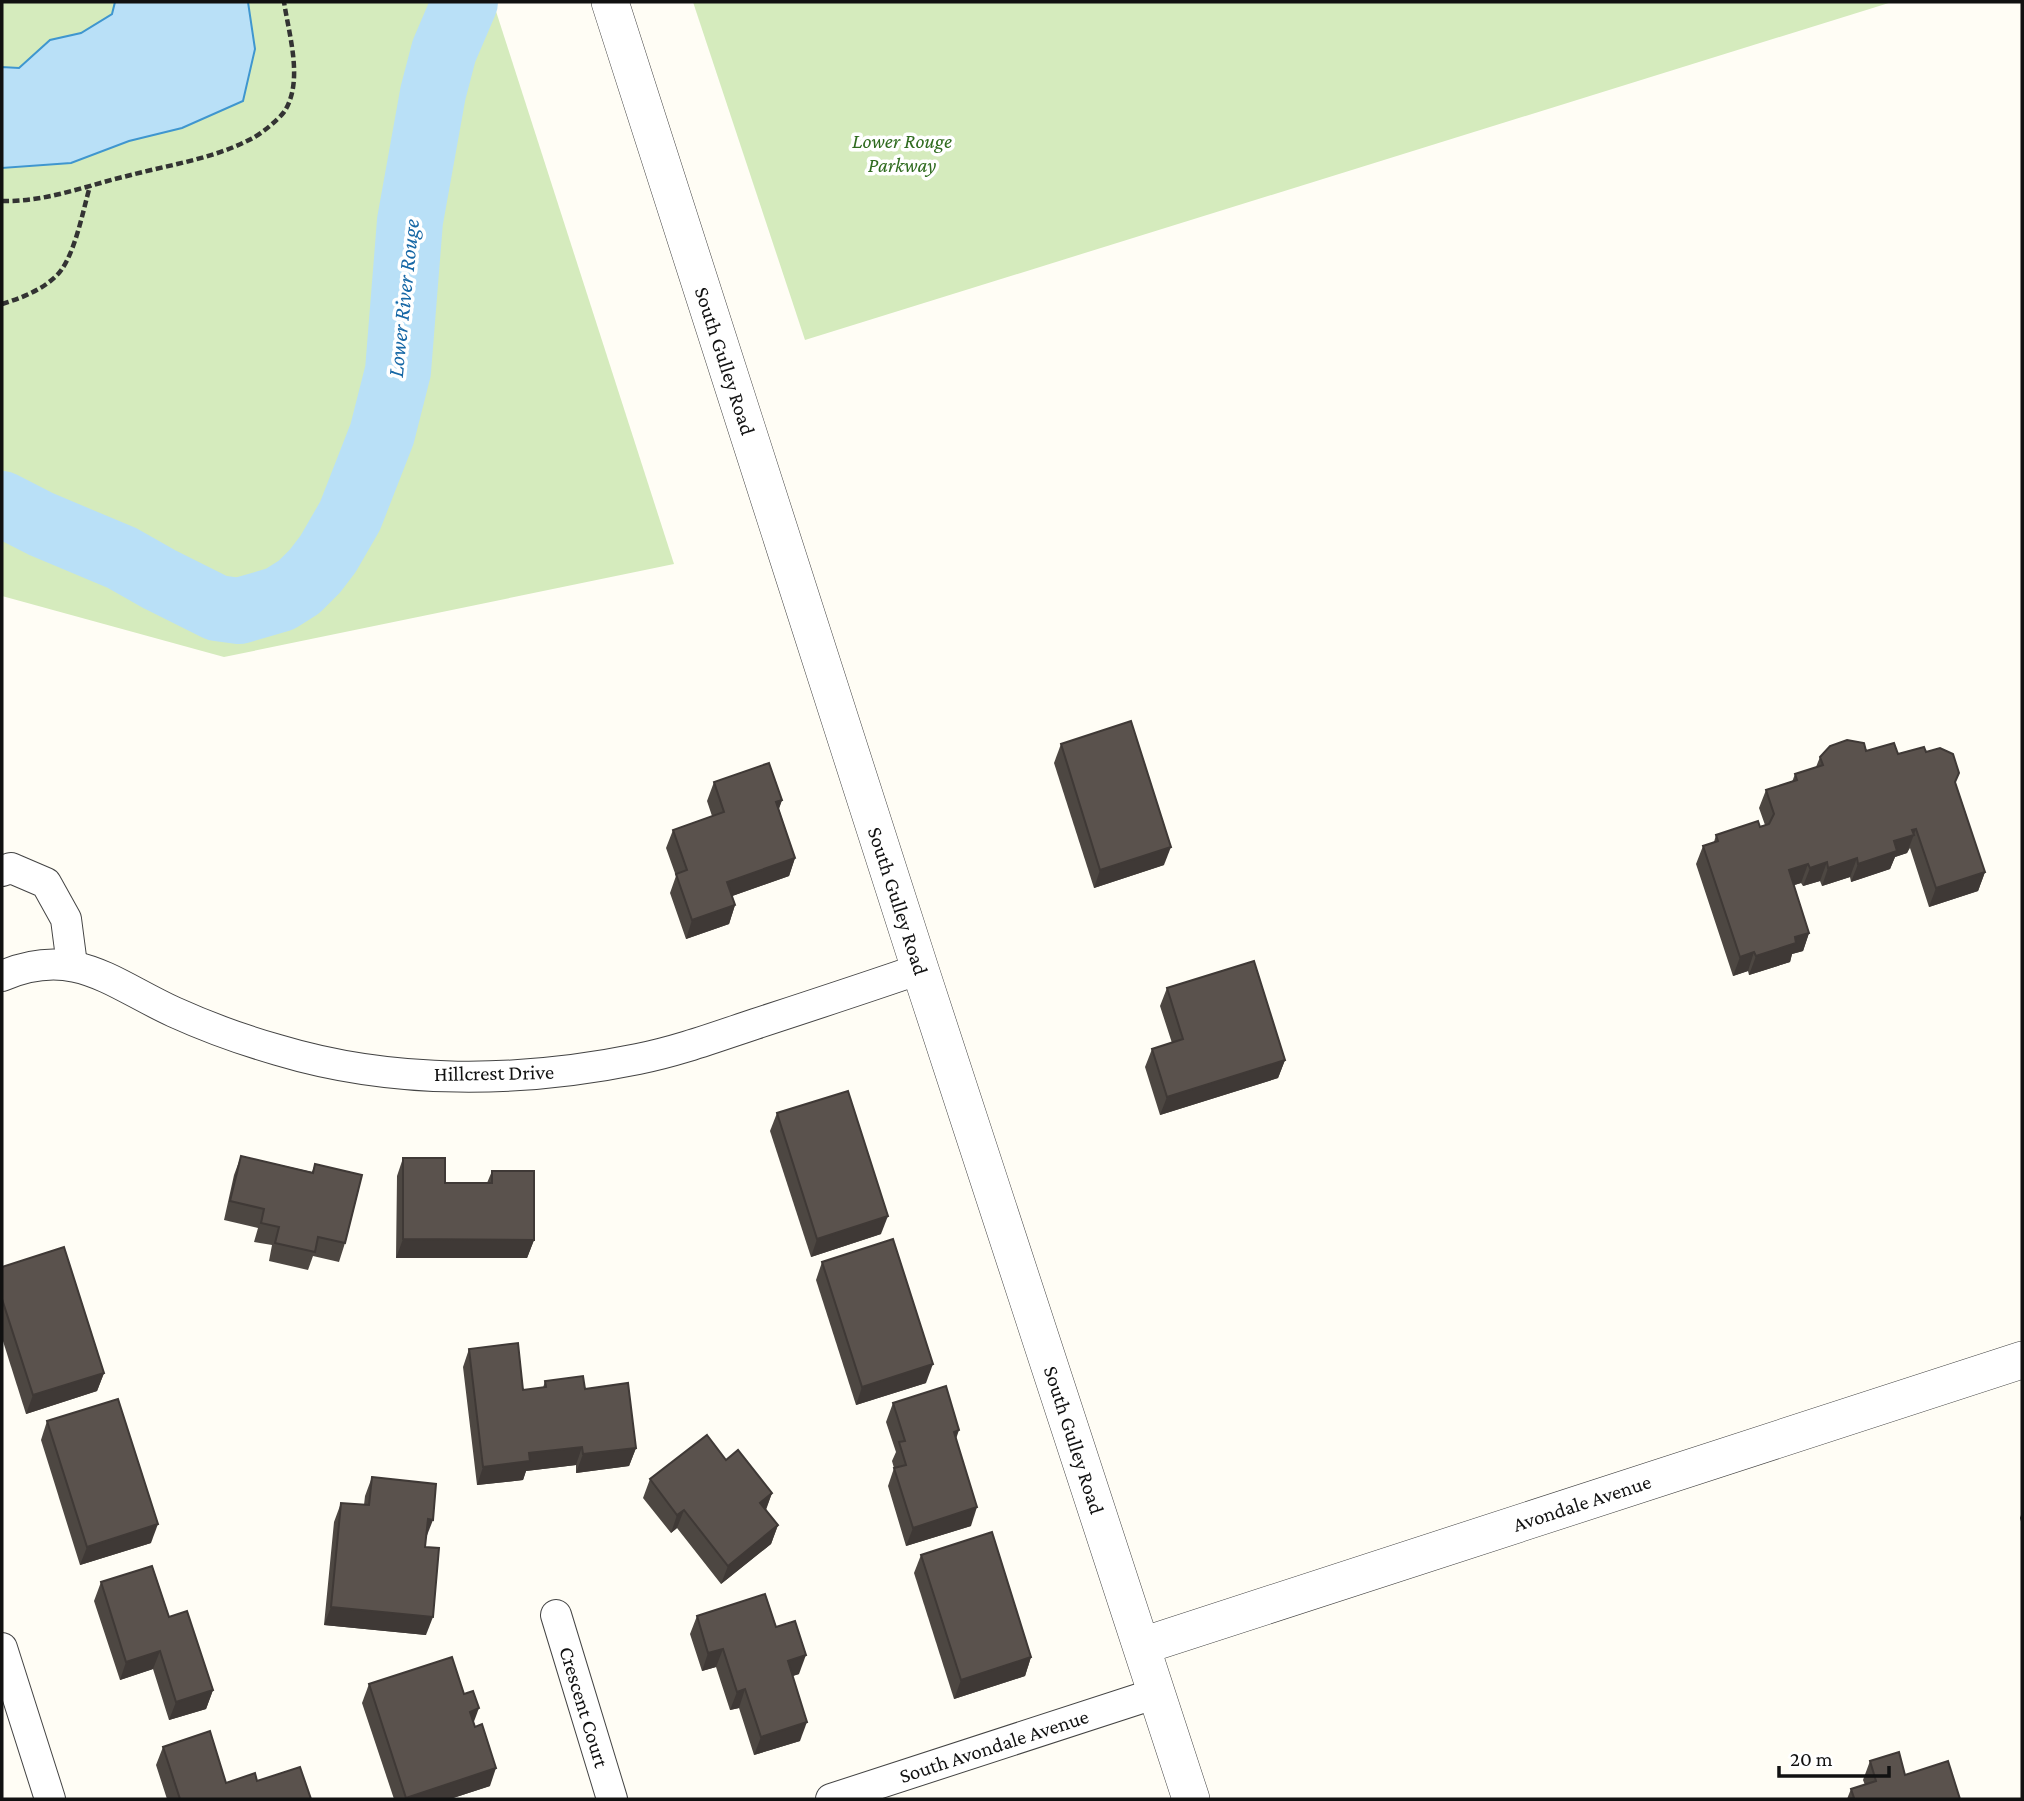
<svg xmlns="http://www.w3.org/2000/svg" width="2024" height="1801" viewBox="0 0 2024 1801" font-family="'Crimson Pro',serif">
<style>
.green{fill:#d5ebbd}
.water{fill:#b9e0f7;stroke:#3f96cf;stroke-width:2}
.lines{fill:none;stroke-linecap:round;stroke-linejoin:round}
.river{stroke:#b9e0f7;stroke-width:66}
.minor-casing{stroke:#444;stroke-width:32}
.tertiary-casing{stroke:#444;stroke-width:38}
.path{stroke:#333;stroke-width:4.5;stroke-dasharray:7 3.5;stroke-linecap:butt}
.minor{stroke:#fff;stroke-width:30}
.tertiary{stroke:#fff;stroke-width:37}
.wall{fill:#4d4742}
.shaded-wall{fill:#3f3936}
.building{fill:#5a524d;stroke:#3f3936;stroke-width:2}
.labels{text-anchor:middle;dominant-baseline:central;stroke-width:7;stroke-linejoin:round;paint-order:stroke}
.park-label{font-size:21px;font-style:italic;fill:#2f6b1f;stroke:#fff}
.street-label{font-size:21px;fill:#111;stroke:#fff}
.water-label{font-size:23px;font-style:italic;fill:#1768a6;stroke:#fff}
</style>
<rect width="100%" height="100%" fill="#fffdf5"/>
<g class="green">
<path d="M2,2H493L674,564L224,657L2,596Z"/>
<path d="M693,2H1892L805,340Z"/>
</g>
<path class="water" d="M115,2H248L255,49L243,101L182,128L129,141L71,163L2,168V67L19,68L50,40L81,33L112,14Z"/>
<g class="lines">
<path class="river" d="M2,504L41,524L122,558L159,579L217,608L239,611L280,599L299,587L315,571L328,554L350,516L382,434L398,371L410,221L433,93L444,51L465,2"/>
<defs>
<g id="minor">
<path d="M2,871L11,868L46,883L66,919L72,965"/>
<path d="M2,976C74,945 111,983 174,1012C207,1027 243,1040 278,1050C394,1085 521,1083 638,1059C678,1051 716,1037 755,1024C810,1006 865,988 920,969"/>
<path d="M556,1615L612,1799"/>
<path d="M2,1648L50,1799"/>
<path d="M831,1799L1157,1693"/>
</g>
<g id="tertiary">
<path d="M610,2L920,969L1191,1799"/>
<path d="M1142,1646L2022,1360"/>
</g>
</defs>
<use href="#minor" class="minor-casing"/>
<use href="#tertiary" class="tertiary-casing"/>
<g class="path">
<path d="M2,201C46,202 85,186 127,176C168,165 213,159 251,139C261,134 277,121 284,112C304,82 289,35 284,2"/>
<path d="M2,304C21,298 40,291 55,277C74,261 83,210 90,186"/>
</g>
<use href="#minor" class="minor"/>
<use href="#tertiary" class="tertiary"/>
</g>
<g class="wall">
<path d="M1061,744L1164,865L1094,888L1054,763Z"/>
<path d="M1866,751L1898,754L1926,752L1955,782L1985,872L1978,891L1929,907L1910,848L1907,853L1895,857L1890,869L1851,882L1850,877L1822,886L1820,881L1803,886L1801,883L1794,885L1809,933L1803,951L1792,954L1790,962L1749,975L1748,971L1733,976L1696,864L1703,846L1714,842L1716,835L1765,825L1759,808L1766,790L1792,782L1795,774L1816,767L1820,757Z"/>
<path d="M714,782L782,800L779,809L795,858L789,876L732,896L735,905L729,924L686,939L670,893L676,876L666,848L673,830L712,816L707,801Z"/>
<path d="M1167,988L1285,1060L1278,1078L1160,1115L1145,1067L1152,1049L1172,1043L1160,1006Z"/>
<path d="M777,1113L881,1234L811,1257L770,1131Z"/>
<path d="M241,1156L312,1172L315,1164L345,1243L339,1262L313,1256L308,1270L269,1261L272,1245L254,1242L258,1228L224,1220L234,1175Z"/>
<path d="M403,1158L445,1183H487L492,1171L534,1240L527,1258H396L397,1176Z"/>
<path d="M822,1262L926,1383L856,1405L816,1280Z"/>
<path d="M2,1267L104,1373L97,1391L26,1414L2,1338Z"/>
<path d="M469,1349L523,1390L543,1388L545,1381L585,1389L636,1448L629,1466L576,1473V1465L526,1471L523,1480L477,1485L463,1367Z"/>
<path d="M893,1403L956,1439L971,1526L906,1546L888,1486L894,1468L892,1461L896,1452L886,1422Z"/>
<path d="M47,1421L151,1543L80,1565L41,1440Z"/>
<path d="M372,1477L426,1538L425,1547L426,1635L324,1625L334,1522L341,1503L364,1505L365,1496Z"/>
<path d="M650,1479L772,1493L766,1510L778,1525L771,1544L721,1584L677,1528L671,1533L643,1498Z"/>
<path d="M2022,1512V1525L2020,1518Z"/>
<path d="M921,1555L1031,1657L1025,1676L954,1699L914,1573Z"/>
<path d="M101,1582L169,1617L213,1690L206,1709L169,1720L153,1669L120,1680L94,1601Z"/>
<path d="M697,1616L776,1627L799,1674L792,1676L800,1741L754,1755L739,1708L730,1710L716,1667L702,1671L690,1634Z"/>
<path d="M369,1684L473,1723L490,1786L450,1799H394L362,1703Z"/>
<path d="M163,1747L226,1783L257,1781L311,1799H167L156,1765Z"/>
<path d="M1870,1761L1905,1775L1960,1799H1847L1851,1789L1865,1785L1863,1780Z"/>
</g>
<g class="shaded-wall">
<path d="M782,800L775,818L776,802Z"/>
<path d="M1916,829L1907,853L1895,857L1890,869L1851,882L1858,864L1912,830Z"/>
<path d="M1171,847L1164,865L1094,888L1100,870Z"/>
<path d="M795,858L789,876L721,900L727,882Z"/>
<path d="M1857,858L1850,877L1822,886L1828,868Z"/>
<path d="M1827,862L1820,881L1803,886L1810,868Z"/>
<path d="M1808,864L1801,883L1782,889L1789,870Z"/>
<path d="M1985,872L1978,891L1929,907L1936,888Z"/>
<path d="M735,905L729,924L686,939L692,920Z"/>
<path d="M1809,933L1803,951L1792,954L1790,962L1749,975L1756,956L1795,937Z"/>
<path d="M1754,952L1748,971L1733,976L1740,957Z"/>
<path d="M1285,1060L1278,1078L1160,1115L1167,1097Z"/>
<path d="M888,1216L881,1234L811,1257L817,1239Z"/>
<path d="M403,1239L534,1240L527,1258H396Z"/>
<path d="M933,1364L926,1383L856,1405L862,1387Z"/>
<path d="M104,1373L97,1391L26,1414L33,1395Z"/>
<path d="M959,1430L953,1448L954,1432Z"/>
<path d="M582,1447L576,1465L526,1471L523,1480L477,1485L483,1467L529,1453Z"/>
<path d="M636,1448L629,1466L576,1473L583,1454Z"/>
<path d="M772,1493L765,1511L760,1503Z"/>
<path d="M977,1507L971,1526L906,1546L913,1528Z"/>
<path d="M684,1510L677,1528L671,1533L677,1515Z"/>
<path d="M428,1519L433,1520L426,1538Z"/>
<path d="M158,1524L151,1543L80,1565L87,1547Z"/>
<path d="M778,1525L771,1544L721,1584L728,1566Z"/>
<path d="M331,1607L433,1617L426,1635L324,1625Z"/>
<path d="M723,1649L716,1667L702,1671L708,1653Z"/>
<path d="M160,1651L153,1669L120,1680L126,1662Z"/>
<path d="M806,1655L799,1674L781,1680L788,1661Z"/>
<path d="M1031,1657L1025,1676L954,1699L961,1680Z"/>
<path d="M745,1689L739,1708L730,1710L737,1692Z"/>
<path d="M213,1690L206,1709L169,1720L176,1702Z"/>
<path d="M479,1708L472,1727L470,1712Z"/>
<path d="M807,1722L800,1741L754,1755L761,1737Z"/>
<path d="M496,1768L490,1786L450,1799H405L406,1798Z"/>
</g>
<g class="building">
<path d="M1131,721L1171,847L1100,870L1061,744Z"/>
<path d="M1847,740L1864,743L1866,751L1894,743L1898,754L1924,747L1926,752L1940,748L1953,754L1959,773L1955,782L1985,872L1936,888L1916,829L1912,830L1914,835L1894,841L1897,851L1858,864L1857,858L1828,868L1827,862L1810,868L1808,864L1789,870L1809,933L1795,937L1796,943L1756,956L1754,952L1740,957L1703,846L1718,841L1716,835L1758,821L1760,827L1769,824L1774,814L1766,790L1797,780L1795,774L1823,765L1820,757L1830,746Z"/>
<path d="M769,763L782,800L776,802L795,858L727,882L735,905L692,920L676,874L687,870L673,830L724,812L714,782Z"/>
<path d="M1254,961L1285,1060L1167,1097L1152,1049L1183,1039L1167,988Z"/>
<path d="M848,1091L888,1216L817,1239L777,1113Z"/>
<path d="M241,1156L313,1173L315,1164L362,1175L345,1243L318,1237L315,1252L275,1243L279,1227L261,1223L264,1209L230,1201Z"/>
<path d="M403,1158H445V1183H492V1171H534V1240L403,1239Z"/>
<path d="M893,1239L933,1364L862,1387L822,1262Z"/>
<path d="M64,1247L104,1373L33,1395L2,1299V1267Z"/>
<path d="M518,1343L523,1390L546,1387L545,1381L583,1376L585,1389L628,1383L636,1448L583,1454L582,1447L529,1453L530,1461L483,1467L469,1349Z"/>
<path d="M946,1386L959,1430L954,1432L977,1507L913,1528L894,1468L906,1465L899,1442L905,1441L893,1403Z"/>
<path d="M118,1399L158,1524L87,1547L47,1421Z"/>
<path d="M707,1435L726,1460L738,1450L772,1493L760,1503L778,1525L728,1566L684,1510L677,1515L650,1479Z"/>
<path d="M372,1477L436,1484L433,1520L428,1519L425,1547L439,1548L433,1617L331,1607L341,1503L369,1505Z"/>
<path d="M992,1532L1031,1657L961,1680L921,1555Z"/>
<path d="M152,1566L169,1617L187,1611L213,1690L176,1702L160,1651L126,1662L101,1582Z"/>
<path d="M765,1594L776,1627L795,1621L806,1655L788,1661L807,1722L761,1737L745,1689L737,1692L723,1649L708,1653L697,1616Z"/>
<path d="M452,1657L464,1694L473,1691L479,1708L470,1712L475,1727L482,1724L496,1768L406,1798L369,1684Z"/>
<path d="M210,1731L226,1783L255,1773L257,1781L300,1767L311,1799H180L163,1747Z"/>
<path d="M1899,1752L1905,1775L1948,1761L1960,1799H1849L1854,1798L1851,1789L1876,1781L1870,1761Z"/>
</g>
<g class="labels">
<g class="park-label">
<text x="902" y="141">Lower Rouge<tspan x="902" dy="24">Parkway</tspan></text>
</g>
<g class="street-label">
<text transform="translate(725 361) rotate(72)">South Gulley Road</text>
<text transform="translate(898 901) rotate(72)">South Gulley Road</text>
<text transform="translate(494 1073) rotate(-1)">Hillcrest Drive</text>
<text transform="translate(1074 1440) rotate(72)">South Gulley Road</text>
<text transform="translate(1582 1503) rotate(-18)">Avondale Avenue</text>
<text transform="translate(584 1707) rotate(73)">Crescent Court</text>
<text transform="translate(994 1746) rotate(-18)">South Avondale Avenue</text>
</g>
<g class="water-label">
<text transform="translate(403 298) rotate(-84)">Lower River Rouge</text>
</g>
</g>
<rect width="2024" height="1801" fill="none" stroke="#111111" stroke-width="7"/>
<path d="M1779 1766v10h110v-10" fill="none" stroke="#111111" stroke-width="3.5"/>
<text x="1790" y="1766" font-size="21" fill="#111111" stroke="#ffffff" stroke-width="5" paint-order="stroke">20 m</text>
</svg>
